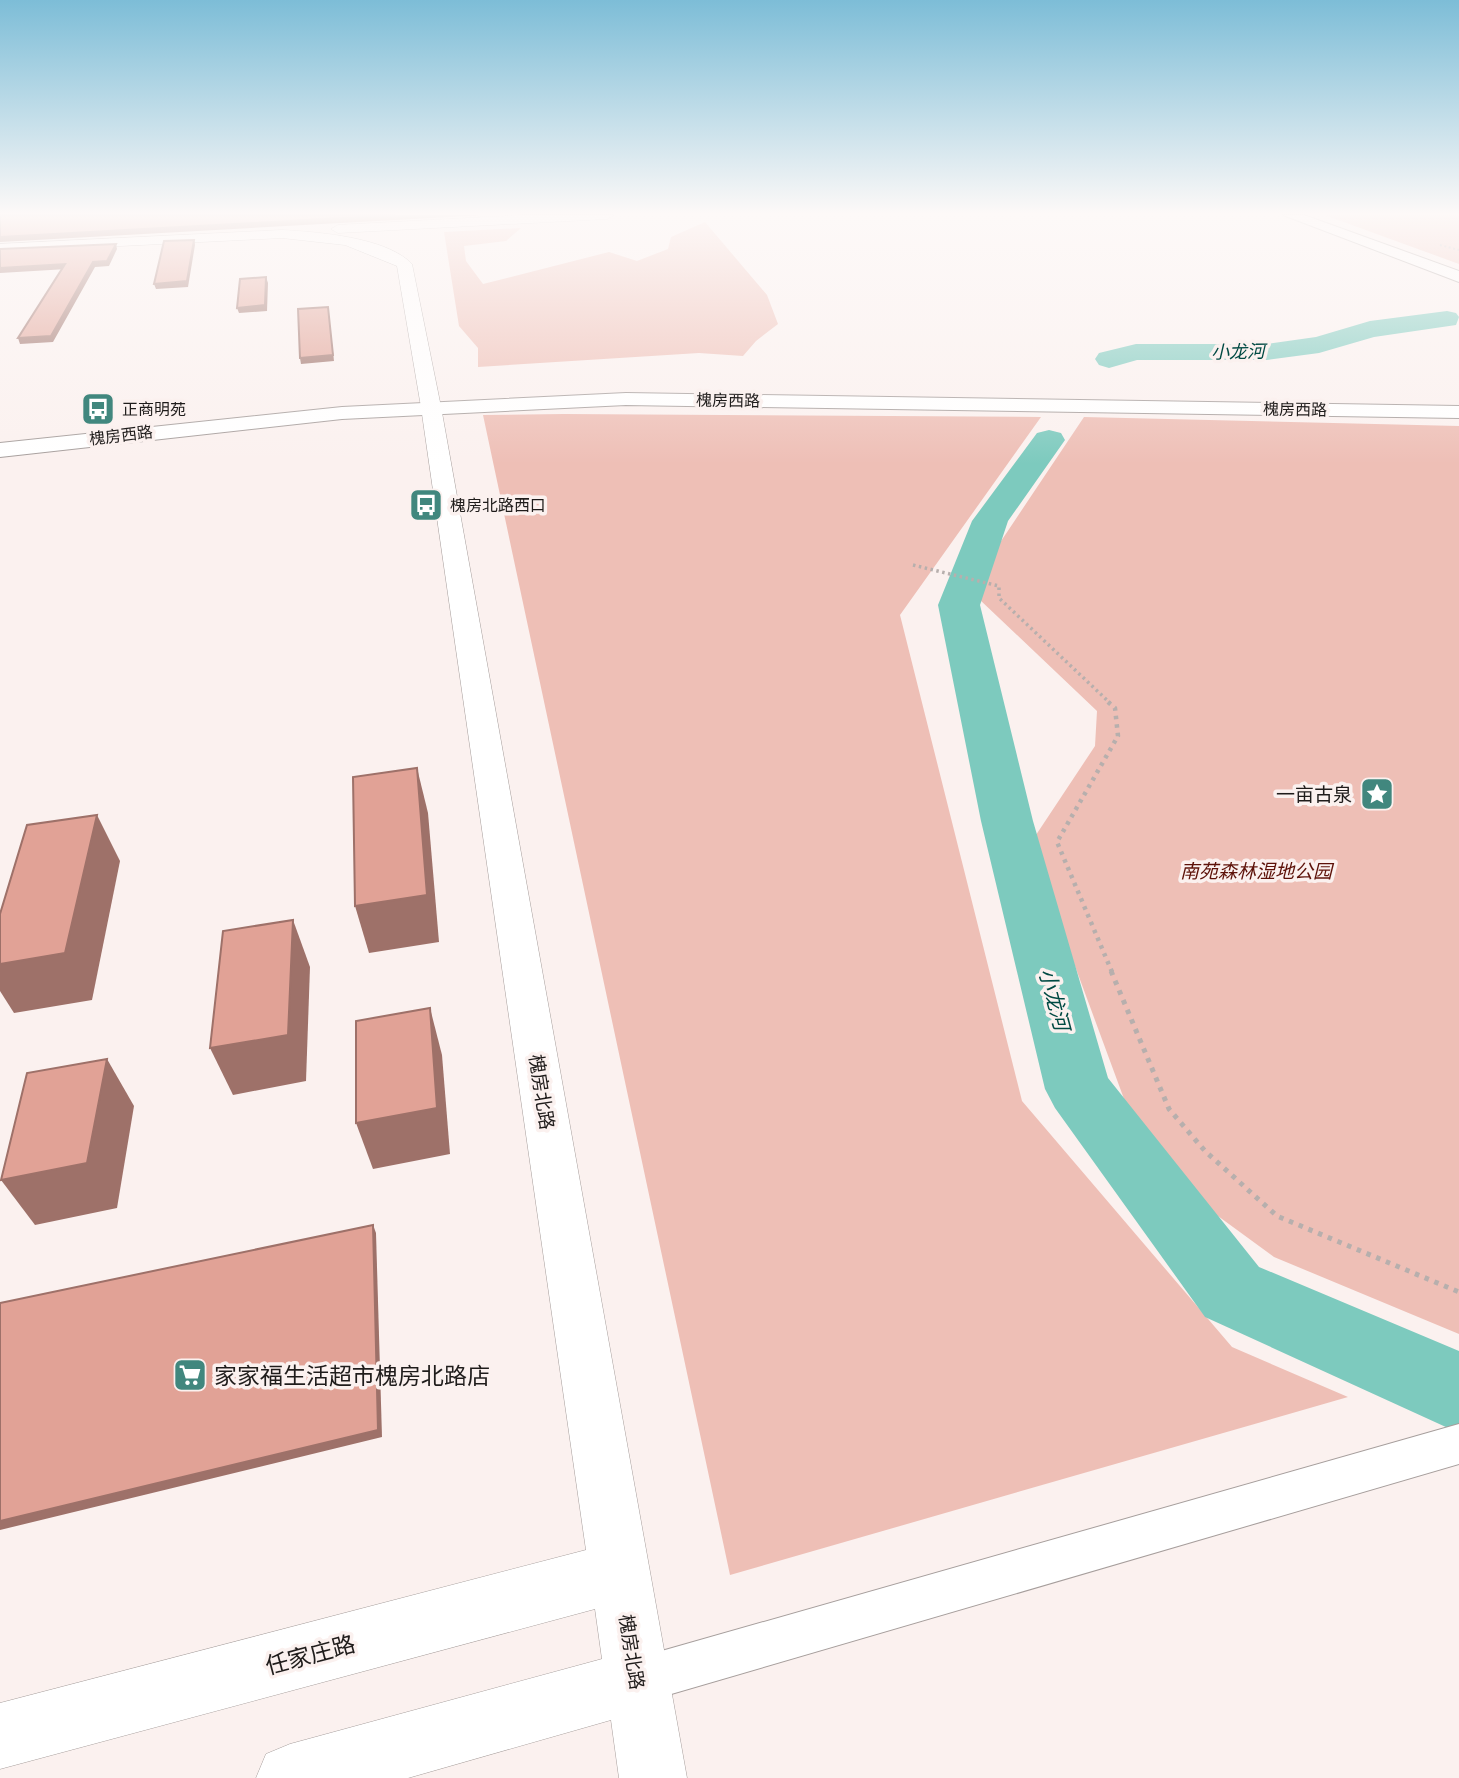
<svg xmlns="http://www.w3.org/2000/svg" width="1459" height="1778" viewBox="0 0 1459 1778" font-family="'Noto Serif','Noto Sans SC',serif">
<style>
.green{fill:#eebfb6}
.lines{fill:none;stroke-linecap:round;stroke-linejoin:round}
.river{fill:#7dcabe;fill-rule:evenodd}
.street-casing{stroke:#a69e9c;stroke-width:2}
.secondary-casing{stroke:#a69e9c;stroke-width:1}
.primary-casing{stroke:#a69e9c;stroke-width:2}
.path-far3{stroke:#b7afad;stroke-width:2;stroke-dasharray:2 2.5;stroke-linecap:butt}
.path-far2{stroke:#b7afad;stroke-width:3.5;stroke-dasharray:2.5 3.5;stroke-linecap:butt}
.path-far1{stroke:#b7afad;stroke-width:4.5;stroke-dasharray:3.5 5;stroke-linecap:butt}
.path{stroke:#b7afad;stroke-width:5;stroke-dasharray:4.5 6;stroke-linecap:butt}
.street{fill:#fff;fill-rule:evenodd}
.secondary{fill:#fff;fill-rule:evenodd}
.primary{fill:#fff;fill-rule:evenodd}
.shaded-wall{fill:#9e7169}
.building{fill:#e1a296;stroke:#9e7169;stroke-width:2}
.labels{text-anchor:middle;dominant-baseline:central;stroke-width:7;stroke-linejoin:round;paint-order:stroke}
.far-street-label{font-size:16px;fill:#1f1c1b;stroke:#fbf1ef}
.far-poi-label{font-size:16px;fill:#1f1c1b;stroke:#fbf1ef;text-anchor:start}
.far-water-label{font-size:18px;font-style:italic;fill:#004a43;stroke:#fbf1ef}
.poi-label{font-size:19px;fill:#1f1c1b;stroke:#fbf1ef;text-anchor:end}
.park-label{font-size:19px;font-style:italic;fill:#5d1209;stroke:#fbf1ef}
.street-label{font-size:19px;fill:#1f1c1b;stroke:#fbf1ef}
.water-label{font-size:21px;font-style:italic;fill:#004a43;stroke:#fbf1ef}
.near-poi-label{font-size:23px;fill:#1f1c1b;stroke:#fbf1ef;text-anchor:start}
.near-street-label{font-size:23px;fill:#1f1c1b;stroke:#fbf1ef}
</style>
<rect width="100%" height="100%" fill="#fbf1ef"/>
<g class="green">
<path d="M1324,215H1459V264L1330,217Z"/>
<path d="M705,222L767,295L778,324L756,341L743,356L699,353L478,367V348L459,326L444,232L521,228L506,241L464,246L466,261L483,284L609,252L637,261L668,249L671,237Z"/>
<path d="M564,414L1041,417L900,615L1022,1101L1232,1347L1348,1397L730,1575L483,415Z"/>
<path d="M1084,417L1459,426V1334L1274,1257L1181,1189L1127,1107L1030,844L1095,746L1097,711L979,599L983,568Z"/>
</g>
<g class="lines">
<g class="river">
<path d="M1447,311L1456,313L1459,317L1456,325L1374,337L1319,353L1267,360H1137L1109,368L1099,365L1095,359L1099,353L1136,344H1267L1316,337L1370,321Z"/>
<path d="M1049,430L1061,433L1065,440L1008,521L980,605L1033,821L1108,1078L1259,1267L1459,1351V1433L1205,1317L1055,1108L1045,1089L981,821L938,605L972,521L1037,433Z"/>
</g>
<defs>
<path id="street" d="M1459,1424V1464L637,1704L621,1697L614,1681L621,1665L637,1658Z"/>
<g id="secondary">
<path d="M524,215H614L607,219L338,233L331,229L338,225Z"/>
<path d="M282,230C318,232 386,237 412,264L441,407L687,1778H619L611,1720L408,1778H256L266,1754L290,1744L602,1659L595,1609L0,1769V1703L586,1550L421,407L397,266L345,245L282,238L0,252V244Z"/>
</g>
<g id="primary">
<path d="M1283,215H1304L1459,271V282Z"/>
<path d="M626,393L1459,406V418L626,405L342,419L0,457V443L342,407Z"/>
</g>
</defs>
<use href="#street" class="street-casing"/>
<use href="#secondary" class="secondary-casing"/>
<use href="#primary" class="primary-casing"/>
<path class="path-far3" d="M1440,245L1459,250"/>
<path class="path-far2" d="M913,565L999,586V598L1110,703"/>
<path class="path-far1" d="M1108,702L1115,708L1118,736L1057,842L1112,972"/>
<path class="path" d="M1111,971L1169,1109L1205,1151L1277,1216L1459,1292"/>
<use href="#street" class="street"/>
<use href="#secondary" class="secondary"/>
<use href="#primary" class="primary"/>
</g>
<g class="shaded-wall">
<path d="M396,215H485L0,242V237Z"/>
<path d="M194,240L195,245L188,287L156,289L154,284Z"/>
<path d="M116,244L117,249L109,266L95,267L53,342L20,344L18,338L93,262Z"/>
<path d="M65,264L67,269L0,273V268Z"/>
<path d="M266,277L268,283L267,311L239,313L237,308Z"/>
<path d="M328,307L334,361L301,364L300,358Z"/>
<path d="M417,768L428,813L439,942L369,953L355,906Z"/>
<path d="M97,815L120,861L92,1000L14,1013L0,991V964Z"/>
<path d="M293,920L310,967L306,1081L233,1095L210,1048Z"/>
<path d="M430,1008L442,1055L450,1154L373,1169L356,1123Z"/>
<path d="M107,1059L134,1106L117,1208L35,1225L1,1180Z"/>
<path d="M373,1225L376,1233L382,1437L0,1530V1521Z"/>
</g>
<g class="building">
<path d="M0,215H396L0,237Z"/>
<path d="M194,240L187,281L154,284L164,241Z"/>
<path d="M116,244L107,261L93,262L51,336L18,338L65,264L0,268V249Z"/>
<path d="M266,277L265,305L237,308L240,279Z"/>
<path d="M328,307L333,355L300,358L298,309Z"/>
<path d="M417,768L427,895L355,906L353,777Z"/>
<path d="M97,815L65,953L0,964V914L27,825Z"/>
<path d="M293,920L288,1035L210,1048L223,931Z"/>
<path d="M430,1008L437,1108L356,1123V1021Z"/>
<path d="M107,1059L87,1163L1,1180L27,1073Z"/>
<path d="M373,1225L378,1430L0,1521V1303Z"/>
</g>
<linearGradient id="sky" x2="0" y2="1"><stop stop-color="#7dbdd7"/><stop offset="0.46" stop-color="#fdf9f8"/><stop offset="1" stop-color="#fdf9f8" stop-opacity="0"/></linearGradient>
<rect width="1459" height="464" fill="url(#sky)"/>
<defs>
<symbol id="bus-square" viewBox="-11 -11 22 22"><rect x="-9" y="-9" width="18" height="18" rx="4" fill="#41877e" stroke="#fbf1ef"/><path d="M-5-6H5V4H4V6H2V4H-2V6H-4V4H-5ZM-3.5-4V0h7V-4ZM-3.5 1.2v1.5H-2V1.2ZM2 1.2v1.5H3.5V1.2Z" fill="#fff"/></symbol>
<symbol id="sight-square" viewBox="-11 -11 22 22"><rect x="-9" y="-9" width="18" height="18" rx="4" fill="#41877e" stroke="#fbf1ef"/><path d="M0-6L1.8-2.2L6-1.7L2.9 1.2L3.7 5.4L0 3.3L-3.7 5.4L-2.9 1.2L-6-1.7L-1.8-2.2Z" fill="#fff"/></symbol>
<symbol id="supermarket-square" viewBox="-11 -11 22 22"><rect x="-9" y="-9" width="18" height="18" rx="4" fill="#41877e" stroke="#fbf1ef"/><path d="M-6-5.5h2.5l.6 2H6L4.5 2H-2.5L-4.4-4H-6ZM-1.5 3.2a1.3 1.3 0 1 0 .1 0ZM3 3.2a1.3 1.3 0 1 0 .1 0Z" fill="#fff"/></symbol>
</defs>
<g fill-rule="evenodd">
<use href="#bus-square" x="79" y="390" width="38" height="38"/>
<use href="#bus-square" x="407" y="486" width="38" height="38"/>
<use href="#sight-square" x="1358" y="775" width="38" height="38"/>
<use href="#supermarket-square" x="171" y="1356" width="38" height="38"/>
</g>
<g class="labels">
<g class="far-street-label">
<text transform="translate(728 400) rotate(1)">槐房西路</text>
<text transform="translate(1295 409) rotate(1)">槐房西路</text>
<text transform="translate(121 435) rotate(-7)">槐房西路</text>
</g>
<g class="far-poi-label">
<text x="122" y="409">正商明苑</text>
<text x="450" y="505">槐房北路西口</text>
</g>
<g class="far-water-label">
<text transform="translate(1238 351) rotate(-1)">小龙河</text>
</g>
<g class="poi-label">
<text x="1352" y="794">一亩古泉</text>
</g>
<g class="park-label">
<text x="1256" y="871">南苑森林湿地公园</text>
</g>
<g class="street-label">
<text transform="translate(542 1092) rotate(81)">槐房北路</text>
<text transform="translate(632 1652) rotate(81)">槐房北路</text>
</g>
<g class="water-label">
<text transform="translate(1055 999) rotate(75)">小龙河</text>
</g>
<g class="near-poi-label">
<text x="214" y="1375">家家福生活超市槐房北路店</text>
</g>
<g class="near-street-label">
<text transform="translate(310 1654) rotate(-15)">任家庄路</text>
</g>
</g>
</svg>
